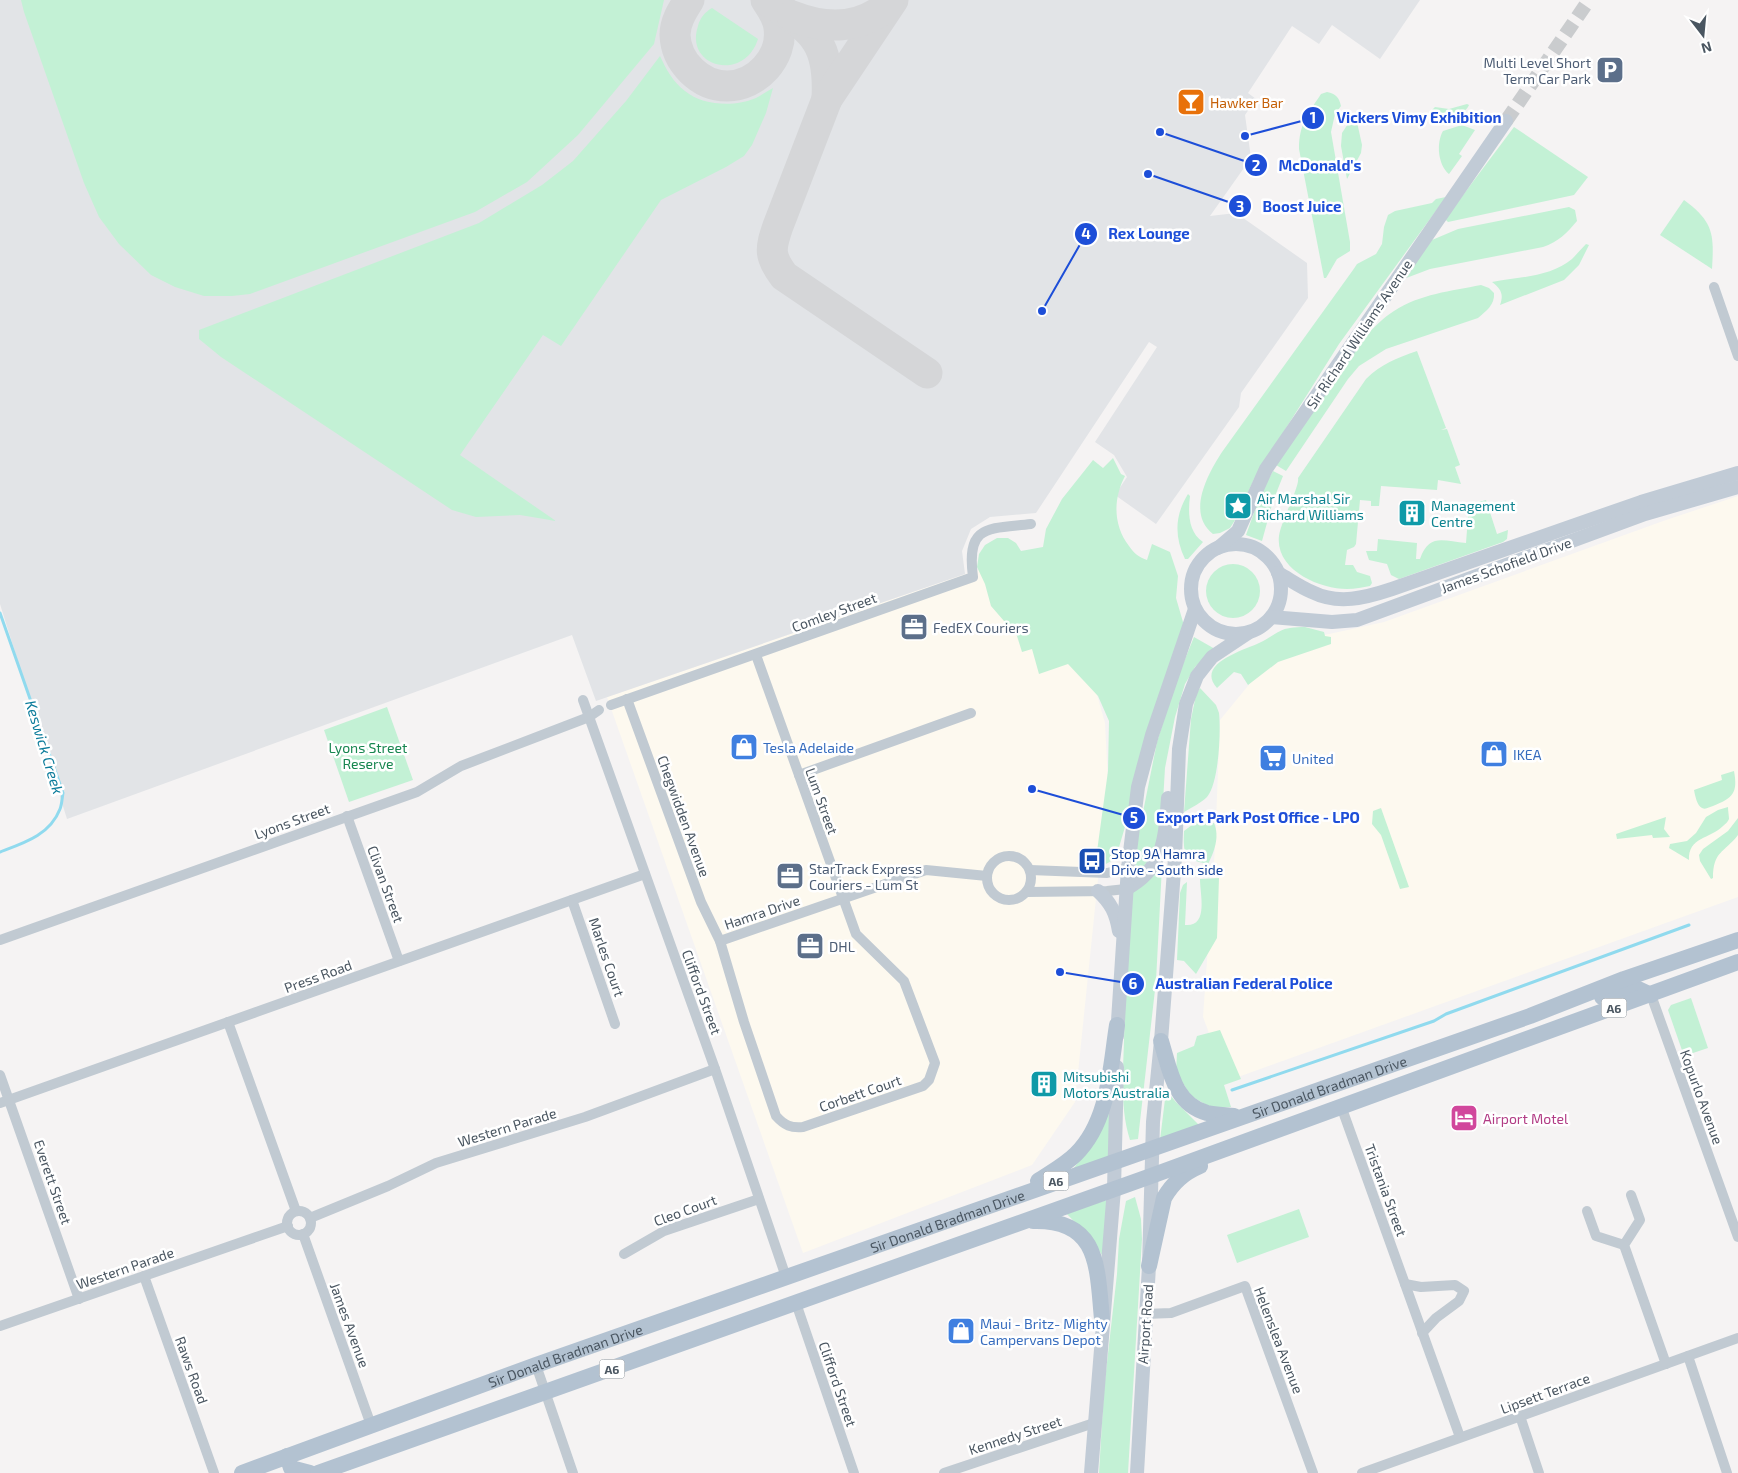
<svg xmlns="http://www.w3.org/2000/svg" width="1738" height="1473" viewBox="0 0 1738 1473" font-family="'Exo 2',sans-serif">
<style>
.commercial{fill:#fdf9ef}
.airport{fill:#e2e4e7}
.green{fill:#c3f1d5}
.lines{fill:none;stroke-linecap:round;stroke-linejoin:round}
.stream{stroke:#90daee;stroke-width:3}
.taxiway{stroke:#d5d6d8;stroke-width:31}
.secondary-tunnel{stroke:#caccce;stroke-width:14;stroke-dasharray:14 7;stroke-linecap:butt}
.street{stroke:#c1cad2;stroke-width:10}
.secondary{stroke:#c1cbd6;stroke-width:14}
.primary{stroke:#b3c2d1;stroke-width:16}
.labels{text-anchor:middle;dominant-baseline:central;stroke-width:5;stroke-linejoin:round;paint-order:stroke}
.shield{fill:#fff;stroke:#808990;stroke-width:1}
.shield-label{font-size:12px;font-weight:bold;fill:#4a5661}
.service-label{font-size:14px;fill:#4e5e75;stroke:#fff;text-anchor:start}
.food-label{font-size:14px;fill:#c56008;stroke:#fff;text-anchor:start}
.street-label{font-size:14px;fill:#4a5661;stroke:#fff}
.culture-label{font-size:14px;fill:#0d838f;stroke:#fff;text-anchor:start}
.park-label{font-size:14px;fill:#17864f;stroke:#fff}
.shop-label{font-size:14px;fill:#366cbe;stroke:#fff;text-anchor:start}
.transit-label{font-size:14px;fill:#164399;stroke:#fff;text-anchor:start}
.hotel-label{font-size:14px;fill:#b23c85;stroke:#fff;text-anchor:start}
.water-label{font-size:15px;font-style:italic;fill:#0c7c9b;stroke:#fff}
.leader{fill:none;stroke:#1d4ed8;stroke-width:2}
.callout-dot{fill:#1d4ed8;stroke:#fff;stroke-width:2}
.mark-label{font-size:15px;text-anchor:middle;font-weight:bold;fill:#fff}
.callout-label{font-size:15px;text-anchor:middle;font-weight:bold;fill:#1d4ed8;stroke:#fff;stroke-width:5;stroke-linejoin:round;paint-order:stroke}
</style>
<rect width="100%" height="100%" fill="#f5f3f3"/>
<g class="commercial">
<path d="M1738,496V897L1227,1081L1203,1017L1215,847L1220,720L1270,659L1320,636L1384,622L1666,520Z"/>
<path d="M992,565L1095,688L1105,723L1108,782L1075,1102L1032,1165L803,1253L607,697Z"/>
</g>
<path class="airport" d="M0,0H1420L1380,59L1332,25L1319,44L1292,26L1248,93L1256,99L1245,115L1251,158L1210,216L1236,213L1307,263L1308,298L1241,393L1239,407L1156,524L1115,495L1127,477L1114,455L1095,442L1157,347L1149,342L1036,513L990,517L971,529L962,551L965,574L596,701L572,635L67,819L0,604Z"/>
<g class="green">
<path d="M21,0H664L654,44L578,135L527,182L475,212L250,294L232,296H204L175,287L151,275L119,244L99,217L84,183L24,12Z"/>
<path d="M712,8L758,39C744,83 684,67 698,26C700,18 705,12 712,8Z"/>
<path d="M660,56C666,69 673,82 685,91C703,106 735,107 756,98C762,95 767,91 773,88L766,113L752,145L744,156L726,167L661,200L561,346L543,335L460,455L556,521L520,515L476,517L452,510L221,357L199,339V330L479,223L542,185L573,161L626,101Z"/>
<path d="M1327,92C1336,94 1339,97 1341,106L1335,114L1331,132L1350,242V251L1337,259L1326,278H1324L1299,149C1299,124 1308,114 1321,94Z"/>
<path d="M1467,104L1469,105C1464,117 1432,131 1431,111L1435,107L1449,109Z"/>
<path d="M1355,113L1362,145L1361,153L1347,179L1341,146L1342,133Z"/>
<path d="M1462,125L1475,130L1459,154L1462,156L1449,174C1438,165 1436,143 1443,131Z"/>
<path d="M1514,127L1588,177L1574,195L1448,222L1445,219Z"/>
<path d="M1446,197L1339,344L1254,479L1237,517L1230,528L1220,533L1213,534C1186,513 1208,474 1222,452L1353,270L1357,264L1376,254L1382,244L1384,227L1388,215L1395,211L1432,203L1436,199Z"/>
<path d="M1684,200C1714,222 1714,235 1712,269L1660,235Z"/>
<path d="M1569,207L1575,210L1577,221C1567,233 1558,242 1543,247L1430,269L1401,280L1432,240L1458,229Z"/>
<path d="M1586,244L1589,245L1579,265L1564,280L1500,305C1504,294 1501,289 1492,282C1518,277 1551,277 1572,259C1577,254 1581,249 1586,244Z"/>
<path d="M1481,285L1489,288L1494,293C1495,305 1486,311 1478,318L1386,349L1359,366L1348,379L1286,471L1276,465L1367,334C1376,326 1384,317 1394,311C1420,294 1451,291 1481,285Z"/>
<path d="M1417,351L1446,428L1441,430L1447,429L1460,465L1455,467L1461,484L1438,480L1437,490L1381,486L1379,506H1371V501L1360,500L1356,544L1354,547L1347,550L1345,565H1353L1357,572L1370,576L1372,583L1370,586C1363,587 1355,589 1347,589C1320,589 1275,570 1279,536C1281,521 1300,486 1298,478L1366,379C1381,364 1397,358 1417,351Z"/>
<path d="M1113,458L1121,474L1125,476C1113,499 1113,525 1129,546C1134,553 1138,557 1147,560L1152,544L1170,552L1178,576L1176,598L1183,622V630L1117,854C1111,863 1106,865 1095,866L1108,771L1109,721L1098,696L1068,664L1039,674L1032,649L1022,652L1017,636L991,606L985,584L977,567L979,554L985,545L997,538H1008L1016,543L1021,551L1043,547L1046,529L1062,499L1093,460L1103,468Z"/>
<path d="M1273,471L1283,476L1273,501L1262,541L1246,535L1261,493Z"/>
<path d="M1188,494L1190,496C1188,512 1188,532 1203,542L1188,559H1185C1174,536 1175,515 1188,494Z"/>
<path d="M1486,500L1497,534L1508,530L1507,539L1503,542L1399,579L1391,575L1387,564L1369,560L1366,551H1377L1378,539L1417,543L1416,559H1420C1429,533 1443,541 1466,543L1468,517L1475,503Z"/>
<circle cx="1233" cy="591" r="27"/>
<path d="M1305,627L1324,632L1325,636L1331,637V644L1278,662L1248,685L1241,674L1234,672L1217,688C1195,664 1244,650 1259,643C1269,639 1279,629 1290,628C1295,627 1300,627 1305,627Z"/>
<path d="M1194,637L1215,649L1195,667L1185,684L1175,717L1165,768L1161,835L1157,850L1138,873L1131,872L1157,742L1176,681Z"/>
<path d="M1200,688L1216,705L1219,713C1221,731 1219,783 1207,797C1201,803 1191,808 1184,812L1191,719L1196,695Z"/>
<path d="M387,707L413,780L349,802L324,730Z"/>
<path d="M1734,771C1738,793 1733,798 1713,806C1709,807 1706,810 1702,808C1697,806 1695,795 1694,790L1722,780L1721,775Z"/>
<path d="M1728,807C1728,811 1729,816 1729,819C1728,822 1725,824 1723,826C1710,839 1688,837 1689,860L1669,848L1670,844L1687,841L1696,833L1706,817L1718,810Z"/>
<path d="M1381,808L1409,887L1400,889L1381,835L1372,824L1373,811Z"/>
<path d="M1666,817L1664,829L1670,837L1653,838L1652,835L1617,839L1616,834Z"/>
<path d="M1738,818V835C1724,853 1713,851 1713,878L1711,879L1700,861L1699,855L1703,849L1728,831Z"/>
<path d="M1196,822L1214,823C1220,837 1214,852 1208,864C1184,859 1183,855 1184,831Z"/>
<path d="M1162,866L1156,981L1138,1139L1130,1140C1120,1108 1123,1075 1124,1041C1125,991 1128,941 1131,892Z"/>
<path d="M1219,878L1217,938L1196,974L1184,961L1177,960L1180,893L1183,885L1187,882L1185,925C1209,927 1200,895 1200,879Z"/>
<path d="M1691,998L1708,1048L1684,1056L1668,1010L1671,1005Z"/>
<path d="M1220,1030L1241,1079L1224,1085L1231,1107L1220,1108L1210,1107L1191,1096L1176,1072L1177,1053L1194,1046L1197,1036Z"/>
<path d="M1112,1088L1108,1159L1073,1169L1088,1150Z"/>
<path d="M1166,1091H1167L1175,1101L1200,1126L1160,1140Z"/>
<path d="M1135,1197L1141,1219L1142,1239L1128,1473H1099L1104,1389L1117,1274L1119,1239L1126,1201Z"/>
<path d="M1107,1200L1103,1254L1102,1255L1093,1241L1066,1213Z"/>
<path d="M1299,1209L1309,1237L1237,1263L1227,1235Z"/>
</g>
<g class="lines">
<g class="stream">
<path d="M0,613L63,793C62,798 62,804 60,809C50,835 24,843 0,852"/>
<path d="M1232,1090L1434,1021L1446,1014L1689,925"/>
</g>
<g class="taxiway">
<path d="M689,0C682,11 675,22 675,35C676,62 700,86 727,86C757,86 783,57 779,28C778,17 772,9 766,0"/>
<path d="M767,0C812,31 830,39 827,99"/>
<path d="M893,0L827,99L778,226C770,249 769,256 784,276L927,373"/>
<path d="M792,16C825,29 860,30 888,5"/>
</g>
<path class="secondary-tunnel" d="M1506,121L1589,0"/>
<g class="street">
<path d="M1714,287L1738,356"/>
<path d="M627,699L701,902L720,941L744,1022L776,1116C785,1126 791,1128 803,1127L923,1086L929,1080L935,1063L904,981L856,934L756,655"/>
<path d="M583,700L715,1069L786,1277"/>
<path d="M611,705L973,577C966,524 988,529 1031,524"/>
<path d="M799,775L971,713"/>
<path d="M347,816L399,961"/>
<circle cx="1009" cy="878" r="22"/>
<path d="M1030,870L1107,873L1128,868"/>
<path d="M1027,892L1107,891L1126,889"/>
<path d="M572,900L615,1024"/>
<path d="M0,940L417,792L461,766L589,717L599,710"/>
<path d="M720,941L926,870L987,876"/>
<path d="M1651,995L1738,1237"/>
<path d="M228,1022L296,1211"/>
<path d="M0,1075L79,1299"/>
<path d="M0,1103L645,874"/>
<path d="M1341,1106L1460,1437"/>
<path d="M1631,1195L1640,1220L1624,1245L1666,1364"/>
<path d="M1587,1211L1596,1236L1624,1245"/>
<circle cx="299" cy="1223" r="12"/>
<path d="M310,1218L388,1186L436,1163L585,1117L715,1069"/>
<path d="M303,1234L371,1425"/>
<path d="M624,1254L664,1231L759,1199"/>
<path d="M144,1276L214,1473"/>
<path d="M1405,1284L1421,1287L1455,1285L1464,1291L1459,1301L1436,1318L1422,1333"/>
<path d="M796,1303L854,1473"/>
<path d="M1145,1314L1171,1313L1245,1286L1313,1473"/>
<path d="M0,1326L288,1226"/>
<path d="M1688,1356L1727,1473"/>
<path d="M536,1365L573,1473"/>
<path d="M1520,1416L1539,1473"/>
<path d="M944,1473L1094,1423"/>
<path d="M1362,1473L1738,1338"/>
</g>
<g class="secondary">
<circle cx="1236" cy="589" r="45"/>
<path d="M1218,548L1238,531L1266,469L1506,121"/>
<path d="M1278,573C1289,579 1300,587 1312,592C1338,605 1365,598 1392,589L1641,502L1738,473"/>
<path d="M1271,617L1332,622L1357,620L1645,514L1738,487"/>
<path d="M1126,889C1165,868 1165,837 1168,798"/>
<path d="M1098,891C1111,903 1116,913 1119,931"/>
<path d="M1117,1036L1128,868L1138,787L1152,735L1195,609"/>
<path d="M1091,1473L1114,1189L1117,1067"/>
<path d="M1137,1473L1149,1266L1153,1122L1161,1041L1175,858L1179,749L1186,704L1197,676L1212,657L1248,633"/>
</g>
<g class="primary">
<path d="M1602,997L1636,988L1651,995"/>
<path d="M1161,1041C1170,1070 1174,1104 1207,1113C1216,1115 1226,1115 1234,1116"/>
<path d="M1038,1181C1050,1173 1065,1165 1076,1154C1109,1121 1110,1069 1117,1025"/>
<path d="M1033,1221C1100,1219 1097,1268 1102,1319"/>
<path d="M1149,1266L1164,1198C1173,1182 1184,1173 1200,1166"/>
<path d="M287,1456L291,1468L310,1473"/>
<path id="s1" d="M242,1473L536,1365L1530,1016L1624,979L1738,940"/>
<path d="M318,1473L1151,1176L1738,962"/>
</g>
</g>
<defs>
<symbol id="parking-square" viewBox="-11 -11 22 22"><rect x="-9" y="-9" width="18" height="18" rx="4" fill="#5c6f8a" stroke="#fff"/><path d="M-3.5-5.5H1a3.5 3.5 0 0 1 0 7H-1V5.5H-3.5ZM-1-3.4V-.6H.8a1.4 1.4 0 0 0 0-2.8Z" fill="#fff"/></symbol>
<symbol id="bar-square" viewBox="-11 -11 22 22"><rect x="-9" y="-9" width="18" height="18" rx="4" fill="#e8710a" stroke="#fff"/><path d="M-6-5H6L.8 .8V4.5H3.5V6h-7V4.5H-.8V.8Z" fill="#fff"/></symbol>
<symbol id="sight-square" viewBox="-11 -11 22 22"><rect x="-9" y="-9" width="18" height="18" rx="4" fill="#0f9aa8" stroke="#fff"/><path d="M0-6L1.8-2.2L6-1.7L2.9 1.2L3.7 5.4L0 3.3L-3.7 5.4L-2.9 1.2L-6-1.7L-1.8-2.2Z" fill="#fff"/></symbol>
<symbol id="building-square" viewBox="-11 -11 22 22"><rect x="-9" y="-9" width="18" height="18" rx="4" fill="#0f9aa8" stroke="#fff"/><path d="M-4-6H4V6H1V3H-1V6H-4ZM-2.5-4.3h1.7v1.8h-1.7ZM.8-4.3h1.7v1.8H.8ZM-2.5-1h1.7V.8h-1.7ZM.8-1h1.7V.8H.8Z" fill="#fff"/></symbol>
<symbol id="office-square" viewBox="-11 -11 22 22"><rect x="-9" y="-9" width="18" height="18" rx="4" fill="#5c6f8a" stroke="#fff"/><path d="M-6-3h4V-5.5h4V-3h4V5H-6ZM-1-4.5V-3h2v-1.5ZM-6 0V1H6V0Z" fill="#fff"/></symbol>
<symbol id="shop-square" viewBox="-11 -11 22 22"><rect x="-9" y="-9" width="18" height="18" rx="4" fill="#3f7fe0" stroke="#fff"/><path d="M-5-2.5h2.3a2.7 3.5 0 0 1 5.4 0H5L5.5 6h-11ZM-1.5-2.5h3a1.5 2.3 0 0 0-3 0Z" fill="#fff"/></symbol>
<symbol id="supermarket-square" viewBox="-11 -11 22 22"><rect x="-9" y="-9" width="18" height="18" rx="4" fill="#3f7fe0" stroke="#fff"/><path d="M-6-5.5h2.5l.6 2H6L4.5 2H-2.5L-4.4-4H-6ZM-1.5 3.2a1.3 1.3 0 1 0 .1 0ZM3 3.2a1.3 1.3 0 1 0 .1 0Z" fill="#fff"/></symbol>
<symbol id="bus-square" viewBox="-11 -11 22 22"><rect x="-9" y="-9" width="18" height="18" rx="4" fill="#1a4fb4" stroke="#fff"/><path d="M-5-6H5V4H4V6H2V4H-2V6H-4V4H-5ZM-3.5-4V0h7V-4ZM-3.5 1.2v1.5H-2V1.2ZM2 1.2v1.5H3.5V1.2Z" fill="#fff"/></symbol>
<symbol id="hotel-square" viewBox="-11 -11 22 22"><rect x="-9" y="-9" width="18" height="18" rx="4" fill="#d1479c" stroke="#fff"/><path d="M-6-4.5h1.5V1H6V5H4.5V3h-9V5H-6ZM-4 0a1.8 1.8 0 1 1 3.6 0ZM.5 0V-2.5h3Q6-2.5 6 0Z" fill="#fff"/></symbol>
</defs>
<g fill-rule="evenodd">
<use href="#parking-square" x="1594" y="54" width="32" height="32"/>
<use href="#bar-square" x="1175" y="86" width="32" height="32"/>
<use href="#sight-square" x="1222" y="490" width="32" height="32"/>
<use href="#building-square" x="1396" y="497" width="32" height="32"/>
<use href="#office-square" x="898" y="611" width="32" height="32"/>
<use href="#shop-square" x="728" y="731" width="32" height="32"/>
<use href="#shop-square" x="1478" y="738" width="32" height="32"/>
<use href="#supermarket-square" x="1257" y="742" width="32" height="32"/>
<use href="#bus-square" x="1076" y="845" width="32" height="32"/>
<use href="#office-square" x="774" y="860" width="32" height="32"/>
<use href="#office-square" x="794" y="930" width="32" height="32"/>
<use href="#building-square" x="1028" y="1068" width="32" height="32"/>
<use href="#hotel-square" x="1448" y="1102" width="32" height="32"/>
<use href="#shop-square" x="945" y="1315" width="32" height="32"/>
</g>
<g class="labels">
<g class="shield">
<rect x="1601.5" y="998.5" width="25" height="19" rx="4"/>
<rect x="1043.5" y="1171.5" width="25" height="19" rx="4"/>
<rect x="599.5" y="1359.5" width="25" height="19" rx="4"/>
</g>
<g class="shield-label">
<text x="1614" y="1008">A6</text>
<text x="1056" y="1181">A6</text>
<text x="612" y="1369">A6</text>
</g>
<g class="service-label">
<text x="1591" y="62" text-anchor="end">Multi Level Short<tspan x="1591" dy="16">Term Car Park</tspan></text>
<text x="933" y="627">FedEX Couriers</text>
<text x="809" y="868">StarTrack Express<tspan x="809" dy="16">Couriers - Lum St</tspan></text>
<text x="829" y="946">DHL</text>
</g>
<g class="food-label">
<text x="1210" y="102">Hawker Bar</text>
</g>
<g class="street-label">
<text transform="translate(1359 334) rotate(-56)">Sir Richard Williams Avenue</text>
<text transform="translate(1506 565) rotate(-20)">James Schofield Drive</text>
<text transform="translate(834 612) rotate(-20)">Comley Street</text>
<text transform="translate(822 801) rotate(70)">Lum Street</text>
<text transform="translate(684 816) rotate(70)">Chegwidden Avenue</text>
<text transform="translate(292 821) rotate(-20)">Lyons Street</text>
<text transform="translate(386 884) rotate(70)">Clivan Street</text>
<text transform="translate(762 912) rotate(-19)">Hamra Drive</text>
<text transform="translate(607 957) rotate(71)">Marles Court</text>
<text transform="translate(318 976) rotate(-20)">Press Road</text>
<text transform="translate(702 992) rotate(70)">Clifford Street</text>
<text stroke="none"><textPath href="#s1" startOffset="1154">Sir Donald Bradman Drive</textPath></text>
<text transform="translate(860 1093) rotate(-19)">Corbett Court</text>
<text transform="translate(1702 1097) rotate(70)">Kopurlo Avenue</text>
<text transform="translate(507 1127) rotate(-17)">Western Parade</text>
<text transform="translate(53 1182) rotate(71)">Everett Street</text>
<text transform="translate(1386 1190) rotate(70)">Tristania Street</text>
<text transform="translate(685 1210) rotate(-20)">Cleo Court</text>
<text stroke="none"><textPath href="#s1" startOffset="749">Sir Donald Bradman Drive</textPath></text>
<text transform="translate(125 1268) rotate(-19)">Western Parade</text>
<text transform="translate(1145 1324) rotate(-86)">Airport Road</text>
<text transform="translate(350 1325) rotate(70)">James Avenue</text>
<text transform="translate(1279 1340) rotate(69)">Helenslea Avenue</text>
<text stroke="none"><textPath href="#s1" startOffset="344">Sir Donald Bradman Drive</textPath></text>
<text transform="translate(192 1370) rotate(70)">Raws Road</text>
<text transform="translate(838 1384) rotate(71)">Clifford Street</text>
<text transform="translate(1545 1393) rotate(-20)">Lipsett Terrace</text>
<text transform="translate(1015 1435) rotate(-18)">Kennedy Street</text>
</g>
<g class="culture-label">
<text x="1257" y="498">Air Marshal Sir<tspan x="1257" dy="16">Richard Williams</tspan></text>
<text x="1431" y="505">Management<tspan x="1431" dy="16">Centre</tspan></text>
<text x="1063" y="1076">Mitsubishi<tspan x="1063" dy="16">Motors Australia</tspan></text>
</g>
<g class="park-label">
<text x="368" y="747">Lyons Street<tspan x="368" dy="16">Reserve</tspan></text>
</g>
<g class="shop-label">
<text x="763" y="747">Tesla Adelaide</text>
<text x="1513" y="754">IKEA</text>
<text x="1292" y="758">United</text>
<text x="980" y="1323">Maui - Britz- Mighty<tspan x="980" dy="16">Campervans Depot</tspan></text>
</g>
<g class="transit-label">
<text x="1111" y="853">Stop 9A Hamra<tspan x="1111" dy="16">Drive - South side</tspan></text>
</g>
<g class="hotel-label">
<text x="1483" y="1118">Airport Motel</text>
</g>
<g class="water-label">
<text transform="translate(45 747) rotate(73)">Keswick Creek</text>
</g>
</g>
<path class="leader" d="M1245 136L1313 118M1160 132L1256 165M1148 174L1240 206M1042 311L1086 234M1032 789L1134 818M1060 972L1133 984"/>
<g class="callout-dot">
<circle cx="1245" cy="136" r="5"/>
<circle cx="1160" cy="132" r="5"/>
<circle cx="1148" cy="174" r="5"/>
<circle cx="1042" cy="311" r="5"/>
<circle cx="1032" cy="789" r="5"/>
<circle cx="1060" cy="972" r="5"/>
<circle cx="1313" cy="118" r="12"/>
<circle cx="1256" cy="165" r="12"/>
<circle cx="1240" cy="206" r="12"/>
<circle cx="1086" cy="234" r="12"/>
<circle cx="1134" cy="818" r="12"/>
<circle cx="1133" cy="984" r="12"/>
</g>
<g class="mark-label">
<text x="1313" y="123">1</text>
<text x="1256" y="171">2</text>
<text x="1240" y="212">3</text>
<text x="1086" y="239">4</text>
<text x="1134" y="823">5</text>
<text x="1133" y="989">6</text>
</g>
<g class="callout-label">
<text x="1419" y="123">Vickers Vimy Exhibition</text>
<text x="1320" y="171">McDonald's</text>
<text x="1302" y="212">Boost Juice</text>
<text x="1149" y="239">Rex Lounge</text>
<text x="1258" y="823">Export Park Post Office - LPO</text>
<text x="1244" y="989">Australian Federal Police</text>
</g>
<g transform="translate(1703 35) rotate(164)" stroke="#ffffff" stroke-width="4" paint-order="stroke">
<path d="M0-4L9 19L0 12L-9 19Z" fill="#4a5661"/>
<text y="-8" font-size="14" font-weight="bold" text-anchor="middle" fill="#4a5661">N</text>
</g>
</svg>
